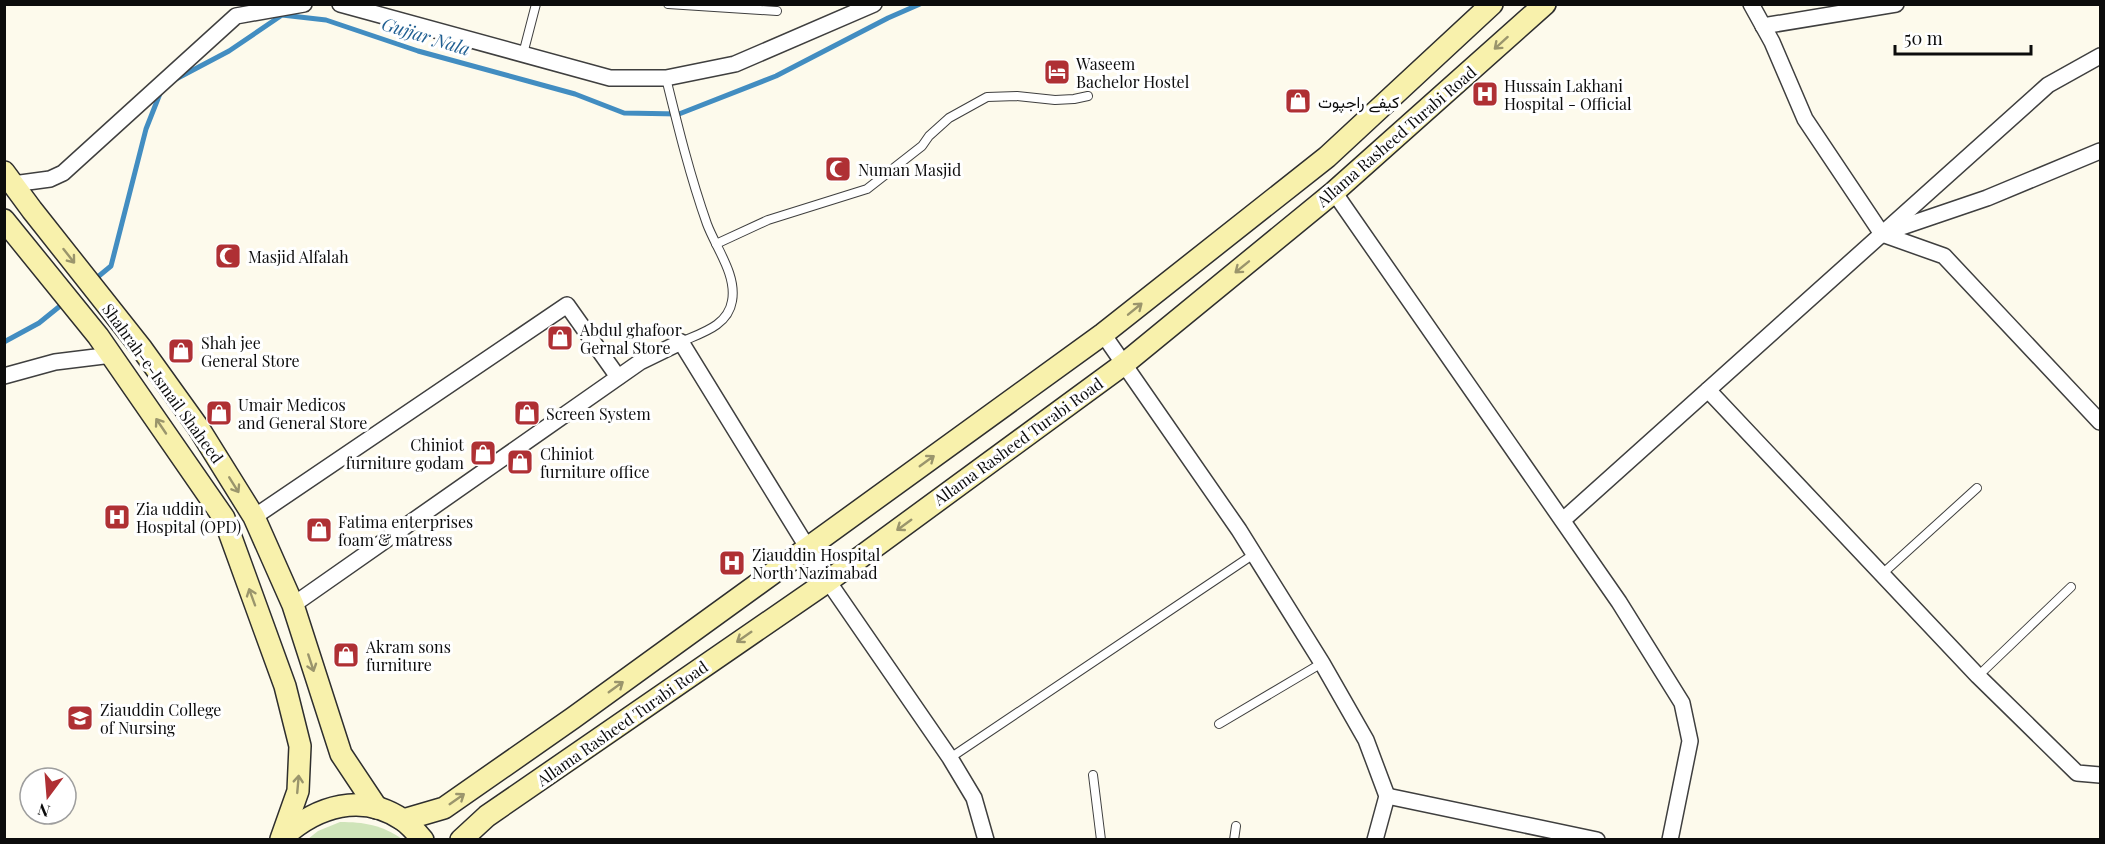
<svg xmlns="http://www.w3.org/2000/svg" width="2105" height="844" viewBox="0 0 2105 844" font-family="'Playfair Display',Vazirmatn,serif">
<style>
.green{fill:#cfe4b9}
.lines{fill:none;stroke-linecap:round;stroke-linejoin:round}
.stream{stroke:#428dc1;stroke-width:5}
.service-casing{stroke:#3f3f3f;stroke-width:10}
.minor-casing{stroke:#3f3f3f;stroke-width:18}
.secondary-casing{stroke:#2e2e2e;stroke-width:24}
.service{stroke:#fff;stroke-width:8}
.minor{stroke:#fff;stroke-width:15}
.secondary{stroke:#f8f1ac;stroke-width:21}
.oneway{stroke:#9a956c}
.labels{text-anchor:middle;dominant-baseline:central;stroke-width:6;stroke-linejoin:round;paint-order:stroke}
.poi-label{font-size:16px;fill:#0c0c0c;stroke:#fff;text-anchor:start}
.street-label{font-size:16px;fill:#0c0c0c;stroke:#fff}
.water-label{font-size:18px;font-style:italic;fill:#205f92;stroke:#fff}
</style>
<rect width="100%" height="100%" fill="#fdfaec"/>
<path class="green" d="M340,822C364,822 382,825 402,839H308L318,831Z"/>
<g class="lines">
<g class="stream">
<path d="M176,79L229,51L282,15L326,20L418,51L575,94L624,113L679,114L776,76L888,18L920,4"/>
<path d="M94,280L111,266L146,129L161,91"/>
<path d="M4,342L39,323L65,302"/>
</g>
<defs>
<g id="service">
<path d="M668,4L777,11"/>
<path d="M523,54L536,4"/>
<path d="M666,78C678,127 690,176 707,224C716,248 737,275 732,301C728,326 701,333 681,342"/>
<path d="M716,244L768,220L867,189L922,146L929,136L949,118L987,97L1017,96L1055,100L1074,99L1088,96"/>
<path d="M1881,575L1977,488"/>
<path d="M1978,676L2071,587"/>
<path d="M1219,724L1322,663"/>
<path d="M950,758L1254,554"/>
<path d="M1093,775L1101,840"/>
<path d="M1234,840L1236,826"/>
</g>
<g id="minor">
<path d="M340,4L610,78H666L735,64L874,4"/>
<path d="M1751,4L1772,42L1805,119L1882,234L1944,256L2100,422"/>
<path d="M1763,26L1896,4"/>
<path d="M13,184L50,179L63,173L236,16L304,4"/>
<path d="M1334,192L1619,602L1682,703L1690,741L1670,840"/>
<path d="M1890,231L1987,198L2100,151"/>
<path d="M1103,334L1239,530L1322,663L1366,740L1387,796L1375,840"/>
<path d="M4,376L55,362L112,355"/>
<path d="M1708,390L1978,676L2077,773L2100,775"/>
<path d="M254,517L567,305L618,377"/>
<path d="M1563,520L2048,85L2100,56"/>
<path d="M293,605L640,362L681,342L828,581L950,758L974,798L986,840"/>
<path d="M1387,796L1597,840"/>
</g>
<g id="secondary">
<path d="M4,172L32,210L142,349L198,427L254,517L293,605L341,754L377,808"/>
<path d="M4,220L98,336L224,518L285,686L300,746L298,791L281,839"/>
<path d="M403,820L444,808L573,718L1103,334L1327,157L1492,4"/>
<path d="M283,837C317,806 362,792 403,820C410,825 417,833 423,840"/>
<path d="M461,840L487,816L828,581L1124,364L1334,192L1545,4"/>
</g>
</defs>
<use href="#service" class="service-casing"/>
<use href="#minor" class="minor-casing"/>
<use href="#secondary" class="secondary-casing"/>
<use href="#service" class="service"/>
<use href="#minor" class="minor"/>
<use href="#secondary" class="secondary"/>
</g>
<defs><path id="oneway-shaft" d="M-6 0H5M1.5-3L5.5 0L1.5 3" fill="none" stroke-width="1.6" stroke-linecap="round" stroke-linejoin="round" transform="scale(1.5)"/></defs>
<g class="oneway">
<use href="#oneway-shaft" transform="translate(1501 43) rotate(138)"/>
<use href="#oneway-shaft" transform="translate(69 256) rotate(52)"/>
<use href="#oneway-shaft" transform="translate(1242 267) rotate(141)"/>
<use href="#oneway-shaft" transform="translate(1135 309) rotate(-39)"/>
<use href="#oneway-shaft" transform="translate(161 426) rotate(-124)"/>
<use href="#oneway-shaft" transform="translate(927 461) rotate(-36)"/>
<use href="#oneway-shaft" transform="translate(234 485) rotate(58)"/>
<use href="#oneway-shaft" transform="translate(904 525) rotate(144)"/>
<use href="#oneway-shaft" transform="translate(252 597) rotate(-110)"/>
<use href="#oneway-shaft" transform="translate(744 637) rotate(145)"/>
<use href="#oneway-shaft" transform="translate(311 663) rotate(72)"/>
<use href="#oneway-shaft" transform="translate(616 687) rotate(-36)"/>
<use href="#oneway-shaft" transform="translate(298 784) rotate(-85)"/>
<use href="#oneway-shaft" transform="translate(457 799) rotate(-35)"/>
</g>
<defs>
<symbol id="hotel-square" viewBox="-11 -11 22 22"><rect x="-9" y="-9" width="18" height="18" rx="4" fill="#af3034" stroke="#fff"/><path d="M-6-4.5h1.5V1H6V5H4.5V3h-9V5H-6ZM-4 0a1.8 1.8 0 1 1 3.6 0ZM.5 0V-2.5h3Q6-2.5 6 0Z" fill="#fff"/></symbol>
<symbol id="hospital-square" viewBox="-11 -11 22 22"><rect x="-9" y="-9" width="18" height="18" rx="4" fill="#af3034" stroke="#fff"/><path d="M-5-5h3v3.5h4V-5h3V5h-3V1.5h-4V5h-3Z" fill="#fff"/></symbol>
<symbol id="shop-square" viewBox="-11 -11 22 22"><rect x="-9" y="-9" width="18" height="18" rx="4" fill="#af3034" stroke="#fff"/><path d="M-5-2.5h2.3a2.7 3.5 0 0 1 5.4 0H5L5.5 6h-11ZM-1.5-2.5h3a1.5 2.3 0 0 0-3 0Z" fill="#fff"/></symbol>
<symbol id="mosque-square" viewBox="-11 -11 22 22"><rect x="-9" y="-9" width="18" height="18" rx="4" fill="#af3034" stroke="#fff"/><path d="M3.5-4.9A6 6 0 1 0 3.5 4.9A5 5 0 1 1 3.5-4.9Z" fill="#fff"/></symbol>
<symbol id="university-square" viewBox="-11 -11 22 22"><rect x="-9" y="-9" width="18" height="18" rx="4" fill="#af3034" stroke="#fff"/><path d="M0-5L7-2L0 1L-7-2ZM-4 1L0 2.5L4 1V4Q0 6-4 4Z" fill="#fff"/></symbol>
</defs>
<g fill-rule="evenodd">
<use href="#hotel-square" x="1042" y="57" width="30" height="30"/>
<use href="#hospital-square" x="1470" y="79" width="30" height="30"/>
<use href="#shop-square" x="1283" y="86" width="30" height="30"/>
<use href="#mosque-square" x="823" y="154" width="30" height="30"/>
<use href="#mosque-square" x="213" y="241" width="30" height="30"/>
<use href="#shop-square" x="545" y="323" width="30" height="30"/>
<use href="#shop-square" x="166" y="336" width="30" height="30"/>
<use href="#shop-square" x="204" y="398" width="30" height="30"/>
<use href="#shop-square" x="512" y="398" width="30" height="30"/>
<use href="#shop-square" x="468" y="438" width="30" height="30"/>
<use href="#shop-square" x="505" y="447" width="30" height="30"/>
<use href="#hospital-square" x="102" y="502" width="30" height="30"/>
<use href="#shop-square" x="304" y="515" width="30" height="30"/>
<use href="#hospital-square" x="717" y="548" width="30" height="30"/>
<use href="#shop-square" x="331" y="640" width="30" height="30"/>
<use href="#university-square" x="65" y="703" width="30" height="30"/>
</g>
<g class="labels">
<g class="poi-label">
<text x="1076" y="63">Waseem<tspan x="1076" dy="18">Bachelor Hostel</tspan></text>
<text x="1504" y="85">Hussain Lakhani<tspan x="1504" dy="18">Hospital - Official</tspan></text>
<text x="1318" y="101">کیفے راجپوت</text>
<text x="858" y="169">Numan Masjid</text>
<text x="248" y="256">Masjid Alfalah</text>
<text x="580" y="329">Abdul ghafoor<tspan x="580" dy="18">Gernal Store</tspan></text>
<text x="201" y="342">Shah jee<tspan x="201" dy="18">General Store</tspan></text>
<text x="238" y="404">Umair Medicos<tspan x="238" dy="18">and General Store</tspan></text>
<text x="546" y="413">Screen System</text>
<text x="464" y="444" text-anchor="end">Chiniot<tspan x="464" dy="18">furniture godam</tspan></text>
<text x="540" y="453">Chiniot<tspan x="540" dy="18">furniture office</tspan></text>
<text x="136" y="508">Zia uddin<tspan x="136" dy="18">Hospital (OPD)</tspan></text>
<text x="338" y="521">Fatima enterprises<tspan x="338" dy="18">foam &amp; matress</tspan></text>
<text x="752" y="554">Ziauddin Hospital<tspan x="752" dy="18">North Nazimabad</tspan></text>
<text x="366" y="646">Akram sons<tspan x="366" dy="18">furniture</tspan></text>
<text x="100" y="709">Ziauddin College<tspan x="100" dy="18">of Nursing</tspan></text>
</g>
<g class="street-label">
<text transform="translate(1396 136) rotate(-41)">Allama Rasheed Turabi Road</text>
<text transform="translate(163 383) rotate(54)">Shahrah-e-Ismail Shaheed</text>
<text transform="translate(1018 441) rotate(-36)">Allama Rasheed Turabi Road</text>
<text transform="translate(622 723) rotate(-35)">Allama Rasheed Turabi Road</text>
</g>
<g class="water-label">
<text transform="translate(426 36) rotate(17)">Gujjar Nala</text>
</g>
</g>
<rect width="2105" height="844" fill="none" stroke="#0c0c0c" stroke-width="12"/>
<g transform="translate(48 796) rotate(196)"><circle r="28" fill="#ffffff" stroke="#9e9e9e" stroke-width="1.5"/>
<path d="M0-4.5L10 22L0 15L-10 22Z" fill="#af3034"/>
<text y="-9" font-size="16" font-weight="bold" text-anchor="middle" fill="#0c0c0c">N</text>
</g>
<path d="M1895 45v9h136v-9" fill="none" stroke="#0c0c0c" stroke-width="3"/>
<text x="1904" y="45" font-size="18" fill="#0c0c0c" stroke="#ffffff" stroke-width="4.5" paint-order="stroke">50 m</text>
</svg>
